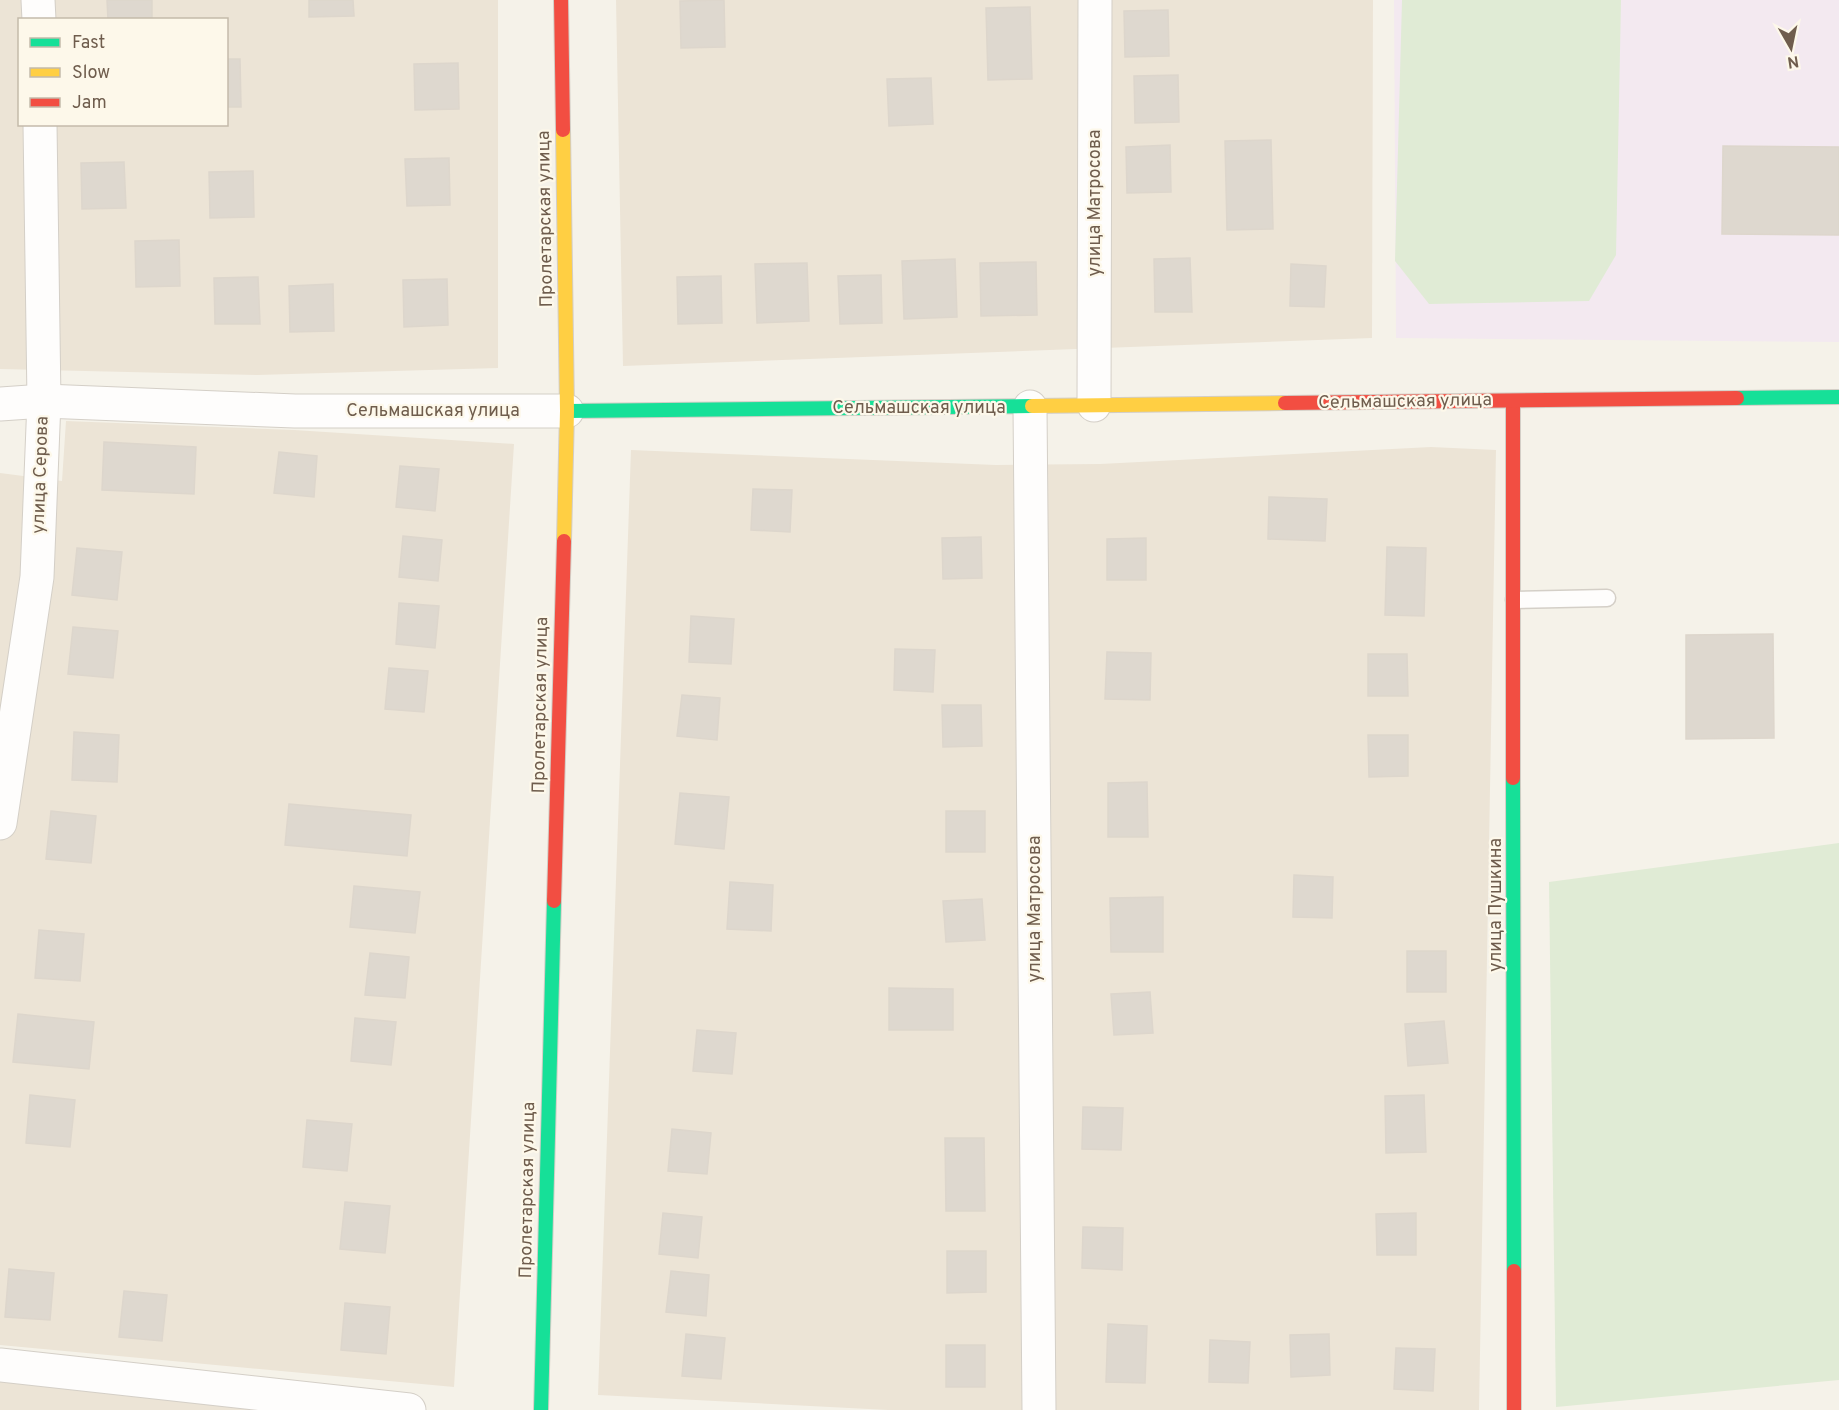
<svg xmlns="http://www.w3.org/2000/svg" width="1839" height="1410" viewBox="0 0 1839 1410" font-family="Overpass,sans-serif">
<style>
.residential{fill:#ece4d6;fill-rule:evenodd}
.education{fill:#f3e9f0}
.green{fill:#e0ebd5}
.building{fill:#ded8cf;stroke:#ddd6cc;stroke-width:1.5}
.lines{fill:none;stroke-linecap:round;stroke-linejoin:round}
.lane-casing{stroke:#d4cfc7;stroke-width:19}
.street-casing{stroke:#d4cfc7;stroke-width:35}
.fast-casing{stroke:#d3cec6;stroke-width:16}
.slow-casing{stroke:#d3cec6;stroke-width:16}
.jam-casing{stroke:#d3cec6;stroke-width:16}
.lane{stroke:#fefdfc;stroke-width:16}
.street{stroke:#fefdfc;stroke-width:33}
.fast{stroke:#16e098;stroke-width:14}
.slow{stroke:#ffcf43;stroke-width:14}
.jam{stroke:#f24e42;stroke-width:14}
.labels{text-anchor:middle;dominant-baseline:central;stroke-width:4.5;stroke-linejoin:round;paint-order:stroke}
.street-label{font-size:18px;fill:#6f5d4d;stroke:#fdf8ea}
</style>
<rect width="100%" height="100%" fill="#f5f2e9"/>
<g class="residential">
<path d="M0,0H498V368L257,375L0,369ZM20,20H226V124H20Z"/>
<path d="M616,0H1373L1372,338L623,366Z"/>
<path d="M66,421L294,430L514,444L454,1387L0,1345V473L62,481Z"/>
<path d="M1431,447L1496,450L1479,1410H888L598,1395L631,450L996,465L1100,464Z"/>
<path d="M0,1381L264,1410H0Z"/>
</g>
<path class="education" d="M1394,0H1839V342L1396,338Z"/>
<g class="green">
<path d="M1402,0H1621L1616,255L1589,301L1429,304L1395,261Z"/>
<path d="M1839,843V1380L1556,1407L1549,882Z"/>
</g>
<g class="building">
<path d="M107,0H152V20H108Z"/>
<path d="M309,0H353L354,16L309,17Z"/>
<path d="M724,0L725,47L681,48L680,1Z"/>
<path d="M1030,7L1032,79L988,80L986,8Z"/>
<path d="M1168,10L1169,56L1125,57L1124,11Z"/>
<path d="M226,59H240L241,107H226Z"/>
<path d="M458,63L459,109L415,110L414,64Z"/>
<path d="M1178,75L1179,122L1135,123L1134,76Z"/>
<path d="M931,78L933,124L889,126L887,79Z"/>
<path d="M1271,140L1273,229L1227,230L1225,141Z"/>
<path d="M1170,145L1171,192L1127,193L1126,147Z"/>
<path d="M1723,146L1839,147V235L1722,234Z"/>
<path d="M449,158L450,205L407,206L405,159Z"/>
<path d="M124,162L126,208L82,209L81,163Z"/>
<path d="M253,171L254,217L210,218L209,172Z"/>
<path d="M179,240L180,286L136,287L135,241Z"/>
<path d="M1190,258L1192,312H1155L1154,259Z"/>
<path d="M955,259L957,317L904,319L902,261Z"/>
<path d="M1036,262L1037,315L981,316L980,263Z"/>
<path d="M807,263L809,321L757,323L755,264Z"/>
<path d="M1291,264L1326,266L1324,307L1290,306Z"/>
<path d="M881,275L882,323L840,324L838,276Z"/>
<path d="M721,276L722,323L678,324L677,277Z"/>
<path d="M258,277L260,324H215L214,278Z"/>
<path d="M447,279L448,325L404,327L403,280Z"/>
<path d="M333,284L334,331L290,332L289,286Z"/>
<path d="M104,442L196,447L194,494L102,490Z"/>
<path d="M279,452L317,456L314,497L274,493Z"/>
<path d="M400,466L439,469L435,511L396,507Z"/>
<path d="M753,489L792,490L790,532L751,530Z"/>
<path d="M1269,497L1327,499L1325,541L1268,539Z"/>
<path d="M403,536L442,540L438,581L399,577Z"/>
<path d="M981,537L982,578L943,579L942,538Z"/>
<path d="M1146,538V580H1107V539Z"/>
<path d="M1387,547L1426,548L1424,616L1385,615Z"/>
<path d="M77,548L122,552L117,600L72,595Z"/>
<path d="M399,603L439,606L435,648L396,644Z"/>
<path d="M691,616L734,619L731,664L689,662Z"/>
<path d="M73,627L118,631L113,678L68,674Z"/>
<path d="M1773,634L1774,738L1686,739V635Z"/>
<path d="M895,649L935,650L933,692L894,690Z"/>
<path d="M1107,652L1151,653L1150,700L1105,699Z"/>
<path d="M1368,654H1407L1408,696H1368Z"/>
<path d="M389,668L428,671L424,712L385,709Z"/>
<path d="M682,695L720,698L717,740L677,736Z"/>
<path d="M942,705H981L982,746L943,747Z"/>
<path d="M74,732L119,735L117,782L72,780Z"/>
<path d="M1368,735H1408V776L1369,777Z"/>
<path d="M1147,782L1148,837H1108V783Z"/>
<path d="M680,793L729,797L724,849L675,844Z"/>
<path d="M289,804L411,815L407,856L285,845Z"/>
<path d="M51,811L96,816L91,863L46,859Z"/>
<rect x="946" y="811" width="39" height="41"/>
<path d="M1294,875L1333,877L1332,918L1293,917Z"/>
<path d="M730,882L773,885L771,931L727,929Z"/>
<path d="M354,886L420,892L415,933L350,927Z"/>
<path d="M1163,897V952H1111L1110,898Z"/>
<path d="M982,899L985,940L946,942L943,901Z"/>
<path d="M39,930L84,934L80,981L35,978Z"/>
<rect x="1407" y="951" width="39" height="41"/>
<path d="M370,953L409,957L405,998L365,995Z"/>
<path d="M889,988L953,989V1030H889Z"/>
<path d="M1150,992L1153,1033L1114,1035L1111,994Z"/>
<path d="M18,1014L94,1022L89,1069L13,1062Z"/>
<path d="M355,1018L396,1022L391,1065L351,1061Z"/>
<path d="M1444,1021L1448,1063L1408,1066L1405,1024Z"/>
<path d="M697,1030L736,1033L732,1074L693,1071Z"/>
<path d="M30,1095L75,1100L70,1147L26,1143Z"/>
<path d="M1424,1095L1426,1152L1386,1153L1385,1096Z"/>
<path d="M1083,1107L1123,1108L1121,1150L1082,1149Z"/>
<path d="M307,1120L352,1124L347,1171L303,1167Z"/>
<path d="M672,1129L711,1133L707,1174L668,1171Z"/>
<path d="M945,1138H984L985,1211H946Z"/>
<path d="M345,1202L390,1206L385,1253L340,1249Z"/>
<path d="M663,1213L702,1217L698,1258L659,1254Z"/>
<path d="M1416,1213V1255H1377L1376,1214Z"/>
<path d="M1083,1227L1123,1228L1122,1270L1082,1268Z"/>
<path d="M947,1251H986V1292L947,1293Z"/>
<path d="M9,1269L54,1273L50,1320L5,1317Z"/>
<path d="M671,1271L709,1275L706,1316L666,1312Z"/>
<path d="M124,1291L167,1295L162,1341L119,1337Z"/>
<path d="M345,1303L390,1307L386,1354L341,1350Z"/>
<path d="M1108,1324L1147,1326L1145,1383L1106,1382Z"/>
<path d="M686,1334L725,1338L721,1379L682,1376Z"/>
<path d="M1329,1334L1330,1375L1291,1377L1290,1335Z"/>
<path d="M1210,1340L1250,1342L1248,1383L1209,1382Z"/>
<rect x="946" y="1345" width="39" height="42"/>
<path d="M1396,1348L1435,1349L1433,1391L1394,1389Z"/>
</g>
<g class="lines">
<defs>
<path id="lane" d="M1514,600L1607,598"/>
<g id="street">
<path d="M38,0L39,20"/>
<path d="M0,404L44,401L295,411H567"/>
<path d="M1094,405L1095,0"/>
<path d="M1030,407L1039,1410"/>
<path d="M0,823L37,577L44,401L40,124"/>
<path d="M0,1365L409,1410"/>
</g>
<g id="fast">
<path d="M1737,398L1839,397"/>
<path d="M567,411L1032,406"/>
<path d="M1513,778L1514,1271"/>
<path d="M541,1410L554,901"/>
</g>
<g id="slow">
<path d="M563,130L567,411L564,541"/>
<path d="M1032,406L1285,403"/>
</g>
<g id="jam">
<path d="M561,0L563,130"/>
<path d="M1513,401V778"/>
<path d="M1285,403L1737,398"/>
<path d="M554,901L564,541"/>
<path d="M1514,1271V1410"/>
</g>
</defs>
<use href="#lane" class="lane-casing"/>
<use href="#street" class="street-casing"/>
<use href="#fast" class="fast-casing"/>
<use href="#slow" class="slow-casing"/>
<use href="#jam" class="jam-casing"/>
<use href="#lane" class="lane"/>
<use href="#street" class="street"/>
<use href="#fast" class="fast"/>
<use href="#slow" class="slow"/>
<use href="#jam" class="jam"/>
</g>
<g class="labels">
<g class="street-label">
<text transform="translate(1095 203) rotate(-90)">улица Матросова</text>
<text transform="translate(546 219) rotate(-91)">Пролетарская улица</text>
<text transform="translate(1405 402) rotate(-1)">Сельмашская улица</text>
<text x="919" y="408">Сельмашская улица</text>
<text x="433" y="411">Сельмашская улица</text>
<text transform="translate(41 475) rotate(-88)">улица Серова</text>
<text transform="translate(541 705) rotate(-89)">Пролетарская улица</text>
<text transform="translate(1496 905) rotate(-90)">улица Пушкина</text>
<text transform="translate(1035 909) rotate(-90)">улица Матросова</text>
<text transform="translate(528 1190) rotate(-89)">Пролетарская улица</text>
</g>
</g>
<rect x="18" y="18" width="210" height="108" fill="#fdf8ea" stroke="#c4baab" stroke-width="1.5"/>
<rect x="30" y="38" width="30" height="9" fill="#16e098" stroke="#c4baab" stroke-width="1.5"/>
<text x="72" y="48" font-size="18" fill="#6f5d4d">Fast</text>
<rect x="30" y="68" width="30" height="9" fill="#ffcf43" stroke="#c4baab" stroke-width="1.5"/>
<text x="72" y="78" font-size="18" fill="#6f5d4d">Slow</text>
<rect x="30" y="98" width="30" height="9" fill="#f24e42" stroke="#c4baab" stroke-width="1.5"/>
<text x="72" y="108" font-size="18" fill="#6f5d4d">Jam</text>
<g transform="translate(1791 48) rotate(171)" stroke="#fdf8ea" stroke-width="4.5" paint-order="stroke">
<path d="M0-4.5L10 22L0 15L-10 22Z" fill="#6f5d4d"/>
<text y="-9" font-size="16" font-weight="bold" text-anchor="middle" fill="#6f5d4d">N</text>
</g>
</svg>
